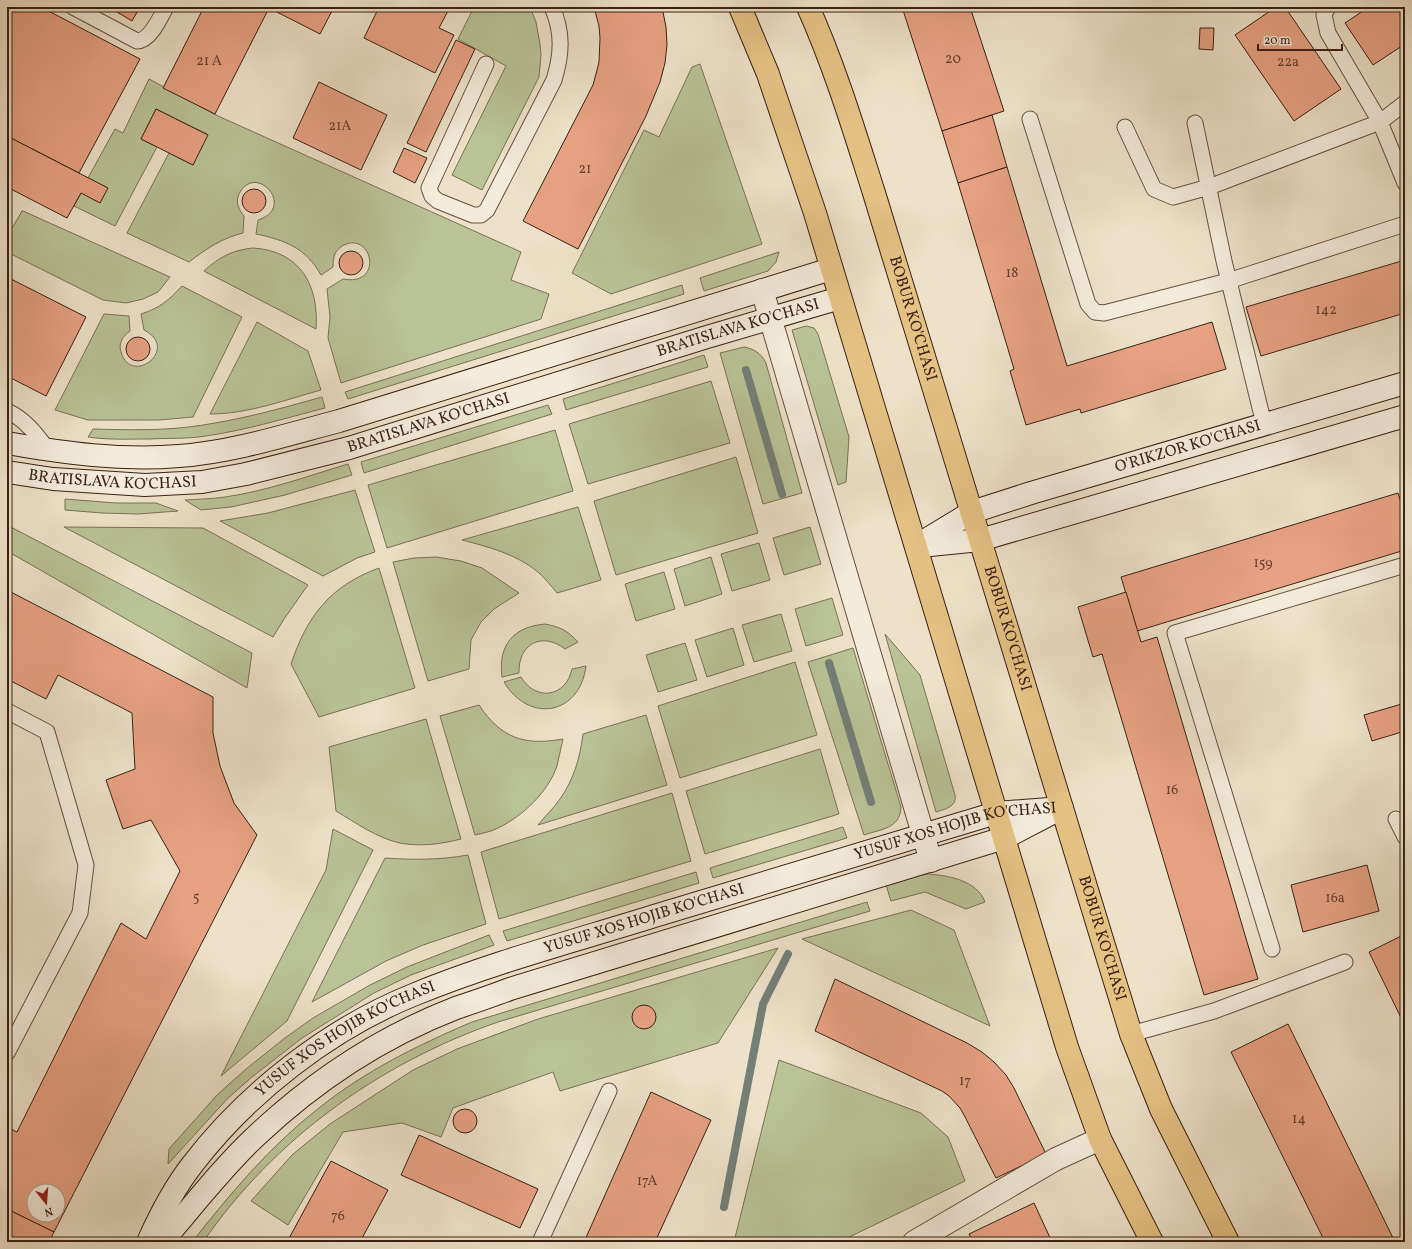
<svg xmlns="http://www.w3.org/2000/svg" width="1412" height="1249" viewBox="0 0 1412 1249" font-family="Vollkorn,serif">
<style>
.green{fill:#b9c396;stroke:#7a7254}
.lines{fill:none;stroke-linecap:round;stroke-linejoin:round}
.stream{stroke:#747f78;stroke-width:8}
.building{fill:#e7a284;stroke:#3a2113;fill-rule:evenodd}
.lane-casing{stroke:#675140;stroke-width:17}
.street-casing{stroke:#675140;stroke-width:24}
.secondary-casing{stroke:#3a2113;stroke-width:24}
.primary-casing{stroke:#3a2113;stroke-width:24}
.lane{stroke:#f3ecdc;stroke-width:15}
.street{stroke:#f3ecdc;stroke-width:22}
.secondary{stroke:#f3ecdc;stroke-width:22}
.primary{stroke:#e6c184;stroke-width:22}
.labels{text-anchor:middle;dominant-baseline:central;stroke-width:3.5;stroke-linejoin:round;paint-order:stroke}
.number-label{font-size:14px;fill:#65412f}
.street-label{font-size:16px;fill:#3a2113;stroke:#f3ecdc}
</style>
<rect width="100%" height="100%" fill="#ede2c9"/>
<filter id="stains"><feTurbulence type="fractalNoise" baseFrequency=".005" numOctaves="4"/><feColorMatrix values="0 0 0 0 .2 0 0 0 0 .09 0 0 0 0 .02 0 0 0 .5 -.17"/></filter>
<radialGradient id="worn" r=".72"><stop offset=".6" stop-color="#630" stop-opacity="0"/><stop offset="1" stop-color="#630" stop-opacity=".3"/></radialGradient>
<g class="green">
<path d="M474,7H530L536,22L540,44L541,54L539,77L482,190L452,175L506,66L458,39Z"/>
<path d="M700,64L762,244L611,294L572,273L644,130L659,137L692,67Z"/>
<path d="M149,79L218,116L521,252L511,280L549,294L541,319L341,383L328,338L330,317L327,289L343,279C385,287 372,229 342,246C334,251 333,258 333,267L321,275C306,248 285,240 256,234L258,220C297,208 256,161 239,194C235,202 239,210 244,216L243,233C222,238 206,249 189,262L127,233L169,153L193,165L207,134L156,109L141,139L157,147L115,226L74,206L81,193L108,188L88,178L115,129L123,133Z"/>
<path d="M22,211H23L170,277L158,292L143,299L126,303L103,300L7,252V237Z"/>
<path d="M253,248C301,251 319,286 316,329L204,271C219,257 233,250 253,248Z"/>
<path d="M779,252L776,262L768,271L704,291L700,278Z"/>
<path d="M682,285L684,294L348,399L345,392Z"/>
<path d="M182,286L242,317L193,417L159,420H88L55,410L104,314L129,316L130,331C123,336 118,343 121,352C131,387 181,349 144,330L141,314C160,308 169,300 182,286Z"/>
<path d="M257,322L308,351L321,390C285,400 248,414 210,414Z"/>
<path d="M806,326L814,328L818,334L849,437L846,482L838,485L792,330Z"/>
<path d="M744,347C754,349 761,353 766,363L802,493L763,504L720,353Z"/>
<path d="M704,355L708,367L566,410L563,399Z"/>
<path d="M711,381L730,443L588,484L569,424Z"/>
<path d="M322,397L325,408C286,418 247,430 206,436C187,439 168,438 149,439C128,439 108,440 88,437L93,429C130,430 167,431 203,425C243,419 283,408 322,397Z"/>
<path d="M548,405L552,414L364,473L361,462Z"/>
<path d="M555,430L573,491L387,548L368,485Z"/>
<path d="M736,457L758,533L616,575L594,501Z"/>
<path d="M348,464L352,475L285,495L231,507L201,510L185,500C199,499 212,499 225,497C267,491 308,476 348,464Z"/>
<path d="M355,490L375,552L357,558L323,576L220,521L268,513Z"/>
<path d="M65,499L116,503H156L178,511L138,514L102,513L65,510Z"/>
<path d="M578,507L601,580L557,593C551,586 545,578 538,572C516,554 489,547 462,540Z"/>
<path d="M7,525L252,653L247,688L7,551Z"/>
<path d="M64,527L203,528L308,585L284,619L273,637Z"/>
<path d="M810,527L821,564L784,575L773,538Z"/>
<path d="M759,543L770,580L732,591L721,554Z"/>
<path d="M436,557L461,561L482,568L519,593L494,609L481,622L471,640L469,669L428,681L393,562L414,558Z"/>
<path d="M711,557L722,594L685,606L674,569Z"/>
<path d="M379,568L415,688L319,717L291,664C307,616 330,586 379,568Z"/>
<path d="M664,572L675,609L636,621L625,584Z"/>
<path d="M832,598L843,635L806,646L795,609Z"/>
<path d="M781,614L792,651L754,662L742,625Z"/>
<path d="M545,624C560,627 567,630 578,642L565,649C542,631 518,644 519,673L502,677C498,645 513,627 545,624Z"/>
<path d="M733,628L744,665L707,677L695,640Z"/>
<path d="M885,634L920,675L955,795C957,807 945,809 936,812Z"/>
<path d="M685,643L697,680L658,692L646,655Z"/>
<path d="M853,648L901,807C900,829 881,829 864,835L808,662Z"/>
<path d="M795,662L817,735L680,778L658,706Z"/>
<path d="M586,666C580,715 529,724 504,682L521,677C536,702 566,697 572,669Z"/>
<path d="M479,705C501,738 524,746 563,739C561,748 559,757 557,766C548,792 523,816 498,828C491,832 482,833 475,835L440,716Z"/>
<path d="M646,715L667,785L538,825C545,816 554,808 560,799C574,779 580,758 583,734Z"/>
<path d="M426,719L461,839C441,844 420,847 400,843C377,838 356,823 336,811L329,747Z"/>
<path d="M820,749L839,814L705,854L686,791Z"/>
<path d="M672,793L691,861L499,919L481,852Z"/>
<path d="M843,827L847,838L713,878L710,868Z"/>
<path d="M333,829L373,850L287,1021L221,1076L326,870Z"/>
<path d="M468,855L486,924L423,945L386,961L312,1002L385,858C413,860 440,860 468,855Z"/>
<path d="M696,872L699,883L507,941L503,931Z"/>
<path d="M926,874C947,875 977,880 985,902L966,909L925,892L891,901L886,885Z"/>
<path d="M867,902L870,911L498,1022C380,1063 275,1138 203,1242H192C230,1194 270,1146 319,1108C365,1071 418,1045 472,1022Z"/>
<path d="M911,910L954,930L990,1026L802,939Z"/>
<path d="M489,935L494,945L411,975L374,993L302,1038L252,1077L228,1098L168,1164L169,1149L217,1095L246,1069L285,1038L313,1018L370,985L407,967Z"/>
<path d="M778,948L718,1043L560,1091L553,1072L453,1108L441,1137L402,1123L343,1132L288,1225L251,1201L293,1154L330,1124L413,1070L457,1049L538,1019Z"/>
<path d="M779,1060L921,1113L948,1137L965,1181L839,1242H734Z"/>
</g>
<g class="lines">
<g class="stream">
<path d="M746,370L782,494"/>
<path d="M829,663L871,802"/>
<path d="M724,1207L763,1004L788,954"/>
</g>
</g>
<g class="building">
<path d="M7,7H41L140,59L79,173L7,136Z"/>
<path d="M109,7H140L132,21Z"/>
<path d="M204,7H329L333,9L320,34L269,8L215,114L163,88Z"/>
<path d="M379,7H450L439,28L454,35L435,73L364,38Z"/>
<path d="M594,7H662L666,27L667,45L665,63L660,82L646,116L578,249L523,221L593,85L596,74L599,62L600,38L599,26Z"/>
<path d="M902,7H970L1004,111L942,131Z"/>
<path d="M1276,7H1285L1341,89L1294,121L1235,35Z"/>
<path d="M1369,7H1405V44L1373,65L1345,23Z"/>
<path d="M1200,28H1214L1213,50L1199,49Z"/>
<path d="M456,40L475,49L426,152L407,143Z"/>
<path d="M319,82L387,115L361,170L293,138Z"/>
<path d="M156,109L208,135L193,165L141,139Z"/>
<path d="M992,115L1007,167L958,183L942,131Z"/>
<path d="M7,136L108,188L100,203L81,193L67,218L7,187Z"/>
<path d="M404,148L427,158L415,183L393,172Z"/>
<path d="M1007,167L1067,366L1212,322L1226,369L1081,413L1080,409L1026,425L1010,371L1014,369L958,183Z"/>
<circle cx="254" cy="201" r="12"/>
<circle cx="351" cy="263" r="12"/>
<path d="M1405,260V313L1261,356L1246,307Z"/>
<path d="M7,277L86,317L46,396L7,376Z"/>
<circle cx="138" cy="349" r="12"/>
<path d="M1398,493L1405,515V550L1137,631L1121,577Z"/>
<path d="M7,590L213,697V733L220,766L234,803L257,835L54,1232L7,1209V1127L17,1132L121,923L146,939L180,871L151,820L123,829L106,780L135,769L132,713L58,675L46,699L7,679ZM34,1191H58V1215H34Z"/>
<path d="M1126,592L1141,642L1157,637L1258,979L1204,995L1102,654L1093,657L1078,607Z"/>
<path d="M1405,703V731L1372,741L1364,715Z"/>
<path d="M1367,865L1379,911L1303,932L1291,885Z"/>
<path d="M1405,934V1026L1369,952Z"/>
<path d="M835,979L967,1043L982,1052L994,1062L1006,1075L1014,1088L1046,1154L996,1178L964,1115L960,1108L949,1096L942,1091L815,1031Z"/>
<circle cx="644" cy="1017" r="12"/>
<path d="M1288,1024L1395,1242H1325L1231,1052Z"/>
<path d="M651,1092L711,1120L655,1242H584Z"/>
<circle cx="465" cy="1121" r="12"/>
<path d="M419,1135L538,1189L520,1228L401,1175Z"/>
<path d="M331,1161L388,1190L360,1242H287Z"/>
<path d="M1034,1203L1052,1242H973L969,1234Z"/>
<path d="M7,1209L54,1232L49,1242H7Z"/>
</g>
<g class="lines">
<defs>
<g id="lane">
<path d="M73,7L137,41C150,41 160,18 166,7"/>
<path d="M1328,7L1324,15L1328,33L1380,122L1405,183"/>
<path d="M486,64L429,188L432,196L438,201L473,215H481L487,210L554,80C562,54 563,32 552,7"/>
<path d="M1030,119L1088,304L1095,312L1104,313L1228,281L1405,224"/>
<path d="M1195,123L1224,261L1264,424"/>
<path d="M1125,127L1154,189L1173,197L1209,187L1380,122L1405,103"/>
<path d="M7,411C25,419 37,435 48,450"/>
<path d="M7,711L47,732L86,865L80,913L7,1053"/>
<path d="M1396,819L1405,837"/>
<path d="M1272,949L1175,633L1405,565"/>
<path d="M1131,1034L1214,1011L1345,962"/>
<path d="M540,1242L609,1091"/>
</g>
<g id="street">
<path d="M762,290L931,861"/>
<path d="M914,1242L1056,1159L1100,1139"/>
</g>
<g id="secondary">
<path d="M7,443C64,453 121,461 179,456C233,452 286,435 339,421L831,269"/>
<path id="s1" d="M7,472L53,479L145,485L202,482L246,474L349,448L707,337L840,298"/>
<path id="s2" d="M916,546L972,512L1031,493L1405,383"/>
<path d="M920,546L980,540L1405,416"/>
<path id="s3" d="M148,1242C160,1215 174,1188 192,1165C247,1093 329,1029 413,995C493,962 578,940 661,914C773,880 885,847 996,813L1062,808"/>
<path d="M162,1242C192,1207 222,1168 255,1137C313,1082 381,1037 456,1008C474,1002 492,996 510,989L1004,838L1054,812"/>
</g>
<g id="primary">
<path d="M740,7L768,74L815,213L1067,1047L1100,1139L1152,1242"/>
<path id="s4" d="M808,7C835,67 854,130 874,193L1131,1034L1161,1109L1228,1242"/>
</g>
</defs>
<use href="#lane" class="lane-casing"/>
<use href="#street" class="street-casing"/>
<use href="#secondary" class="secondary-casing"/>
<use href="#primary" class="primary-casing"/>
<use href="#lane" class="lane"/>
<use href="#street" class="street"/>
<use href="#secondary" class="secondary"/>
<use href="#primary" class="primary"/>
</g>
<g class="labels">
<g class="number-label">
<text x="953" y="59">20</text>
<text x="209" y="61">21 А</text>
<text x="1288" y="62">22а</text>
<text x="340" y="126">21A</text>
<text x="585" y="169">21</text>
<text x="1012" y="273">18</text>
<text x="1326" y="310">142</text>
<text x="1263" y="563">159</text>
<text x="1172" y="790">16</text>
<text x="196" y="897">5</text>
<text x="1335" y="898">16a</text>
<text x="965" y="1081">17</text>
<text x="1299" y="1119">14</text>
<text x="647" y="1181">17A</text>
<text x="338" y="1216">76</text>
</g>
<g class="street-label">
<text stroke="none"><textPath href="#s4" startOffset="329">BOBUR KO'CHASI</textPath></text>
<text stroke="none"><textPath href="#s1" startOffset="754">BRATISLAVA KO'CHASI</textPath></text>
<text stroke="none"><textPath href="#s1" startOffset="430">BRATISLAVA KO'CHASI</textPath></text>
<text stroke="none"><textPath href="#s2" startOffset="291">O'RIKZOR KO'CHASI</textPath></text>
<text stroke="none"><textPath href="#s1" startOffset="106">BRATISLAVA KO'CHASI</textPath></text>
<text stroke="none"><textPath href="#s4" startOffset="653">BOBUR KO'CHASI</textPath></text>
<text stroke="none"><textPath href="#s3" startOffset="938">YUSUF XOS HOJIB KO'CHASI</textPath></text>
<text stroke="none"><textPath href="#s3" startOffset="614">YUSUF XOS HOJIB KO'CHASI</textPath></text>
<text stroke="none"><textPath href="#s4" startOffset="977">BOBUR KO'CHASI</textPath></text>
<text stroke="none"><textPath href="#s3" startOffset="290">YUSUF XOS HOJIB KO'CHASI</textPath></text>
</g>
</g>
<rect width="1412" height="1249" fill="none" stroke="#ede2c9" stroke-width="24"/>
<rect x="8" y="8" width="1396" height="1233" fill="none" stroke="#3a2113" stroke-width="2"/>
<rect x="12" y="12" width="1388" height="1225" fill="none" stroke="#3a2113"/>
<g transform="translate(46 1203) rotate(163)"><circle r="19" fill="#f3ecdc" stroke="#a99b8c"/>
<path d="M0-3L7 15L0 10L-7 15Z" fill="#8f2418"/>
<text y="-6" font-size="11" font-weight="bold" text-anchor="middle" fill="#3a2113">N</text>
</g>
<path d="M1258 44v6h84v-6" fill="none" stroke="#3a2113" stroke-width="2"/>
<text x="1264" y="44" font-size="12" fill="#3a2113" stroke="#f3ecdc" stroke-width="3" paint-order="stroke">20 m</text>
<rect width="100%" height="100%" filter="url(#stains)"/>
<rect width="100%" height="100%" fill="url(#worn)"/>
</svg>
